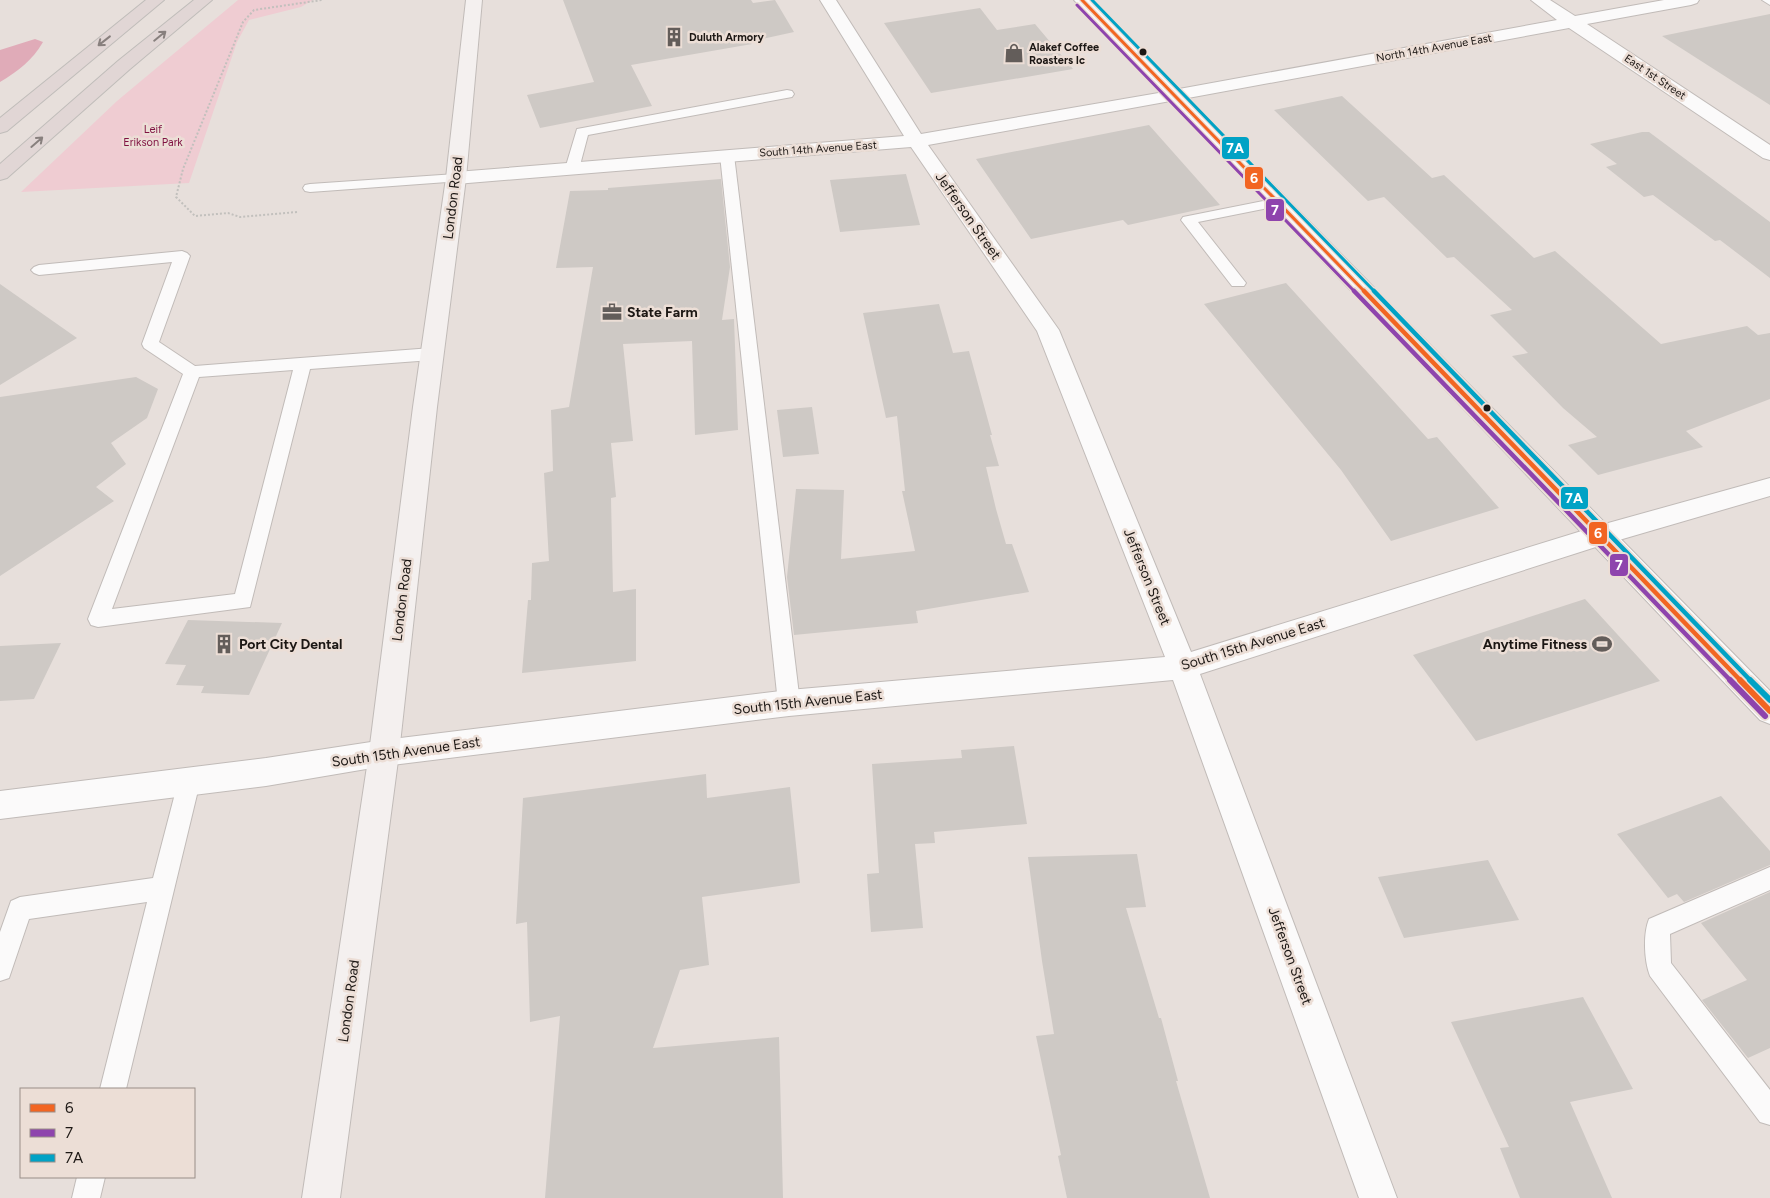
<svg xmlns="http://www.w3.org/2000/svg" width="1770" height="1198" viewBox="0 0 1770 1198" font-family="Figtree,sans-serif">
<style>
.green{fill:#efccd2}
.forest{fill:#e0abb8}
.building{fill:#cec9c5}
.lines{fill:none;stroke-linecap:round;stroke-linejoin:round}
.service-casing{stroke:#c1bbb8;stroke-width:2}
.minor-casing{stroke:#c1bbb8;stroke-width:2}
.tertiary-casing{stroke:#c1bbb8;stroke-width:2}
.secondary-casing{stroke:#c1bbb8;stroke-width:2}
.motorway-casing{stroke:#c0bdba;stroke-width:2}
.path{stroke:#c2c0bd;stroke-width:2;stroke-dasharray:2 2;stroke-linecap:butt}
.service{fill:#fbfafa;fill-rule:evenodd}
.minor{fill:#fbfafa;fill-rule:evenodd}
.tertiary{fill:#fbfafa;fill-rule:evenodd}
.secondary{fill:#f4f0ef;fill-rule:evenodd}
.motorway{fill:#e1d6d5;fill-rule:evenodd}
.bus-1-far2-casing{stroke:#ecded6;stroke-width:5.5}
.bus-1-far1-casing{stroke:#ecded6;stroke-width:8}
.bus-1-casing{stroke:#ecded6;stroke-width:10}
.bus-2-far2-casing{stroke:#ecded6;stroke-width:5.5}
.bus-2-far1-casing{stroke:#ecded6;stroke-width:8}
.bus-2-casing{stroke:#ecded6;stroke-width:10}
.bus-3-far2-casing{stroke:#ecded6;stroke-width:5.5}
.bus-3-far1-casing{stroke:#ecded6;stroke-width:8}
.bus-3-casing{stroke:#ecded6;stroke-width:10}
.bus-1-far2{stroke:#f26522;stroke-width:3}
.bus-1-far1{stroke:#f26522;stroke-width:4.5}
.bus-1{stroke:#f26522;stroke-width:6}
.bus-2-far2{stroke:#8e44ad;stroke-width:3}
.bus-2-far1{stroke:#8e44ad;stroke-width:4.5}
.bus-2{stroke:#8e44ad;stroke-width:6}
.bus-3-far2{stroke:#01a2c5;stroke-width:3}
.bus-3-far1{stroke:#01a2c5;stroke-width:4.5}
.bus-3{stroke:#01a2c5;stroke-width:6}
.oneway{stroke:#88807e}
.bus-dot{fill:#1c1714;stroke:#ecded6;stroke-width:2}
.labels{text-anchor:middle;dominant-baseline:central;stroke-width:5;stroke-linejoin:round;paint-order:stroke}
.far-poi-label{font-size:11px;font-weight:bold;fill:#1c1714;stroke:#ecded6;text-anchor:start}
.far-street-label{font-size:11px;fill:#1c1714;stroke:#ecded6}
.far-park-label{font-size:11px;fill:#7f1141;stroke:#ecded6}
.street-label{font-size:14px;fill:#1c1714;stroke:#ecded6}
.poi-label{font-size:14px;font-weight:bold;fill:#1c1714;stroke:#ecded6;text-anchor:start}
.line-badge{stroke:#ecded6;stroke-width:2}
.badge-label{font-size:14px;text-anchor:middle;font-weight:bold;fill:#fff}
</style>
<rect width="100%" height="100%" fill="#e7dfdb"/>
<path class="green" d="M238,0H313L301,7L249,20L237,42L189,183L21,192L117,101Z"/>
<path class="forest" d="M35,39L43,42C32,61 18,71 0,82V50Z"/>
<g class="building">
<path d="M563,0H751L753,3L775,0L794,32L748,42L752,44L631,65L652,106L540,128L527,95L594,82Z"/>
<path d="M980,8L997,30L1035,24L1073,69L931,93L884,23Z"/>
<path d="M1770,14V105L1662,36Z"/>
<path d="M1342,96L1432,178L1444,175L1534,258L1555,251L1661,344L1747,326L1758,335L1770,333V399L1686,431L1703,447L1598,475L1568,445L1597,437L1563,408L1512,356L1528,353L1490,315L1512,310L1454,257L1447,258L1384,197L1368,201L1274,110Z"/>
<path d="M1149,125L1220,205L1128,225L1123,220L1031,239L976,159Z"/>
<path d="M1642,132H1649L1770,222V278L1720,240L1715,241L1653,195L1644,197L1606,167L1617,164L1590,144Z"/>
<path d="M906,174L920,225L840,232L830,180Z"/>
<path d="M721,179L730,267L722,320L734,319L738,430L695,435L692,341L623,344L633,441L611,443L616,497L611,498L613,592L636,589V661L522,673L528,600H531L532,563L549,561L544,473L553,471L551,410L569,407L593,267L556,268L570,191L608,190V188Z"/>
<path d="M1286,283L1428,439L1437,437L1499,508L1391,541L1341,470L1204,304Z"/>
<path d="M0,284L77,338L0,385Z"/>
<path d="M939,304L953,353L969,351L992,435H990L999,466L986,467L996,509L1006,544H1012L1029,592L916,611L918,623L794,635L787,577L796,489L844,490L841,559L915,551L902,491H905L897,416L886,418L863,313Z"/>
<path d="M136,377L158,389L147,418L111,443L126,464L96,487L114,501L0,576V397Z"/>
<path d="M812,407L819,454L783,457L777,410Z"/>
<path d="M1585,599L1660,681L1476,741L1413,655Z"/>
<path d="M188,620L282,623L249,695L201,693L204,686L176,685L186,665L165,664Z"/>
<path d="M61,643L34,699L0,701V646Z"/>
<path d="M1014,746L1027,824L934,832L935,843L915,844L923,928L871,932L867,874L879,873L872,764L962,758L961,750Z"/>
<path d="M706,774L707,798L790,787L800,883L702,897L709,965L680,970L653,1048L779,1037L783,1198H545L560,1016L530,1022L527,922L516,924L523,798Z"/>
<path d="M1721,796L1770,851V865L1684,902L1677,894L1668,898L1617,834Z"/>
<path d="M1137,854L1146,907L1126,908L1159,1018H1161L1178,1081H1176L1210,1198H1067L1058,1156L1061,1155L1036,1036L1054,1034L1042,961L1028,857Z"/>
<path d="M1488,860L1519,920L1404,938L1378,877Z"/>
<path d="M1770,892V1048L1748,1058L1702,1000L1747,980L1701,923Z"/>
<path d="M1583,997L1633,1089L1570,1102L1612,1198H1520L1500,1148L1509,1147L1451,1022Z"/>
</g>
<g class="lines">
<defs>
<g id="service">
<path d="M1762,0H1770V5Z"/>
<path d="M787,90L792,91L794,94L792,97L588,135L579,169L577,172H567L565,169L577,129Z"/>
<path d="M727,151L734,155L800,703L797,709L789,712L781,709L778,703L720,155Z"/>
<path d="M456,174L461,175L463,178L461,181L310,192L305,191L303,188L305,185L310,184Z"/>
<path d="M1278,198L1283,199L1285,202L1283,205L1198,222L1246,283L1244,286H1232L1181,220L1183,217Z"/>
<path d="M182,251L187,253L190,256L159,342L195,366L432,348L438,350L440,354L438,358L432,360L310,369L250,607L98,627L91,625L88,619L183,374L144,348L142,344L172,262L39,275L34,273L31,270L34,267L39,265ZM293,370L235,594L112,609L199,377Z"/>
<path d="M189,772L197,775L200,782L126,1089H100L147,902L29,919L9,978L0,981V932L11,901L20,897L153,878L178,782L181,775Z"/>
<path d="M1770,867V890L1670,934L1671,963L1770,1090V1125L1760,1122L1650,976C1644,960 1643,934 1649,919Z"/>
<path d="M77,1177H105L100,1198H72Z"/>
</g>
<path id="minor" d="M820,0H836L921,134L1176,90L1182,91L1185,95L1182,99L1176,100L928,145L1059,330L1191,652L1601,525L1770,478V496L1602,545L1200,674L1397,1198H1359L1173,680L789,716L384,766L266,786L0,819V791L266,758L384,740L789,690L1165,657L1037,331L911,147L456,184L449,182L446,178L449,174L456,172L904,136Z"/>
<path id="tertiary" d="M1074,0H1091L1179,89L1557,20L1531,0H1550L1575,16L1664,0H1699L1697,3L1691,5L1587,24L1770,145V160L1763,158L1569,28L1188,98L1770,691V724L1760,720Z"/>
<path id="secondary" d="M466,0H482L466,178L437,407L399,753L340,1198H302L369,753L413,407L446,178Z"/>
<g id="motorway">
<path d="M146,0H164L7,131L0,133V118Z"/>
<path d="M194,0H212L130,69L7,178L0,180V164L118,61Z"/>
</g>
</defs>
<use href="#service" class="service-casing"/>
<use href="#minor" class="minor-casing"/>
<use href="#tertiary" class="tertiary-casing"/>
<use href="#secondary" class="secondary-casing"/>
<use href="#motorway" class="motorway-casing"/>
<path class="path" d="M297,212L240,217L228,213L195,216L176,197L183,169L243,22L254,10L322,0"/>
<use href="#service" class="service"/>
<use href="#minor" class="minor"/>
<use href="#tertiary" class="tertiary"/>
<use href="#secondary" class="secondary"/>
<use href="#motorway" class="motorway"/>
<defs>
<path id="bus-1-far2" d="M1082,0L1365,292"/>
<path id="bus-1-far1" d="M1364,291L1741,681"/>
<path id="bus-1" d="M1740,680L1770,711"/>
<path id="bus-2-far2" d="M1077,5L1355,292"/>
<path id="bus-2-far1" d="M1354,291L1731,681"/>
<path id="bus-2" d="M1730,680L1765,716"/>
<path id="bus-3-far2" d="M1092,0L1375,292"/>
<path id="bus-3-far1" d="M1374,291L1751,681"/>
<path id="bus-3" d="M1750,680L1770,700"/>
</defs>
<use href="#bus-1-far2" class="bus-1-far2-casing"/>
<use href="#bus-1-far1" class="bus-1-far1-casing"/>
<use href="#bus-1" class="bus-1-casing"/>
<use href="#bus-2-far2" class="bus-2-far2-casing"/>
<use href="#bus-2-far1" class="bus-2-far1-casing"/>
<use href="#bus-2" class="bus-2-casing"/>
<use href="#bus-3-far2" class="bus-3-far2-casing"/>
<use href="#bus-3-far1" class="bus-3-far1-casing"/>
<use href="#bus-3" class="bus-3-casing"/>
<use href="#bus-1-far2" class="bus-1-far2"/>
<use href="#bus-1-far1" class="bus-1-far1"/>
<use href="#bus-1" class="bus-1"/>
<use href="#bus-2-far2" class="bus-2-far2"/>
<use href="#bus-2-far1" class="bus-2-far1"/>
<use href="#bus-2" class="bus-2"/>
<use href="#bus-3-far2" class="bus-3-far2"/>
<use href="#bus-3-far1" class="bus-3-far1"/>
<use href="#bus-3" class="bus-3"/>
</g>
<defs><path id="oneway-shaft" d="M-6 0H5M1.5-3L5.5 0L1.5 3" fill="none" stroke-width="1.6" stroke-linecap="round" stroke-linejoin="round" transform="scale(1.25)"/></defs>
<g class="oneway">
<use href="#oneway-shaft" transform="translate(160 36) rotate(-39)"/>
<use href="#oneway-shaft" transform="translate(104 41) rotate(142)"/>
<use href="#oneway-shaft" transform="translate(37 142) rotate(-41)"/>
</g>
<defs>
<symbol id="building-bare" viewBox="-9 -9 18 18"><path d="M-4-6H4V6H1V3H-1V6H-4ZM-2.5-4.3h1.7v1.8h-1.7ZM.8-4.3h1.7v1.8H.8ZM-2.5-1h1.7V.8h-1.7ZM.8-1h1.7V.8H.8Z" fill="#635d5a" stroke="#ecded6" stroke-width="2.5" paint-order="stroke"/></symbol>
<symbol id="shop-bare" viewBox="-9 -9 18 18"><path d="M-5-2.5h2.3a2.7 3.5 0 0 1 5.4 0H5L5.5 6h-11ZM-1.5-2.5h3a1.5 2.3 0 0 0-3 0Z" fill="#635d5a" stroke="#ecded6" stroke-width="2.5" paint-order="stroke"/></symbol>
<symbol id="office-bare" viewBox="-9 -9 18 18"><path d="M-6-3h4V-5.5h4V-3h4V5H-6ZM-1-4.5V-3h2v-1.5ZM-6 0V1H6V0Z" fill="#635d5a" stroke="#ecded6" stroke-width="2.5" paint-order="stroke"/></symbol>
<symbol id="stadium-bare" viewBox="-9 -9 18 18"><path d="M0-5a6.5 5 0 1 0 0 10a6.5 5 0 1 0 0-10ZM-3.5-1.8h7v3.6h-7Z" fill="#635d5a" stroke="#ecded6" stroke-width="2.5" paint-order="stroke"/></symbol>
</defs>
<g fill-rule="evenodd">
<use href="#building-bare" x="660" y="23" width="28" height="28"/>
<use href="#shop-bare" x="1000" y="39" width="28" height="28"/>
<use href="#office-bare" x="598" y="298" width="28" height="28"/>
<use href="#building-bare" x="210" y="630" width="28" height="28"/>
<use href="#stadium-bare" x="1588" y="630" width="28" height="28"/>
</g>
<g class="bus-dot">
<circle cx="1143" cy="52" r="4.5"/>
<circle cx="1487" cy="408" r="4.5"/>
</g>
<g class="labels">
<g class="far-poi-label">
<text x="689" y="37">Duluth Armory</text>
<text x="1029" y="47">Alakef Coffee<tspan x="1029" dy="13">Roasters Ic</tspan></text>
</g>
<g class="far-street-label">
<text transform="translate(1434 48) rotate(-10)">North 14th Avenue East</text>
<text transform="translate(1655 77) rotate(34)">East 1st Street</text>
<text transform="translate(818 149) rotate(-4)">South 14th Avenue East</text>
</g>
<g class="far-park-label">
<text x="153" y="129">Leif<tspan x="153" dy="13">Erikson Park</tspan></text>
</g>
<g class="street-label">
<text transform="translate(453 198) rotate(-83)">London Road</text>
<text transform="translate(968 216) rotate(55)">Jefferson Street</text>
<text transform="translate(1147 577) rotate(68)">Jefferson Street</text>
<text transform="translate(402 600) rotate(-83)">London Road</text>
<text transform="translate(1253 644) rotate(-17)">South 15th Avenue East</text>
<text transform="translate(808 702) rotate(-6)">South 15th Avenue East</text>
<text transform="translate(406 752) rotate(-8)">South 15th Avenue East</text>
<text transform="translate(1290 956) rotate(70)">Jefferson Street</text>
<text transform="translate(349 1001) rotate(-82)">London Road</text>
</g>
<g class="poi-label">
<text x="627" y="312">State Farm</text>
<text x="239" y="644">Port City Dental</text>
<text x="1587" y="644" text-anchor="end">Anytime Fitness</text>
</g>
</g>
<g class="line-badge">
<rect x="1221" y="136" width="29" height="24" rx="5" fill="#01a2c5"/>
<rect x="1244" y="166" width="20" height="24" rx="5" fill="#f26522"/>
<rect x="1265" y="198" width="20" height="24" rx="5" fill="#8e44ad"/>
<rect x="1560" y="486" width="29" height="24" rx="5" fill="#01a2c5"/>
<rect x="1588" y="521" width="20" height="24" rx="5" fill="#f26522"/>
<rect x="1609" y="553" width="20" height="24" rx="5" fill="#8e44ad"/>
</g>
<g class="badge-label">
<text x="1235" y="153">7A</text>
<text x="1254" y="183">6</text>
<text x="1275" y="215">7</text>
<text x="1574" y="503">7A</text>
<text x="1598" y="538">6</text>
<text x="1619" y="570">7</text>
</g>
<rect x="20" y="1088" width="175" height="90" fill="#ecded6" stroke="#998e88"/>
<rect x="30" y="1104" width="25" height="8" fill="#f26522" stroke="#998e88"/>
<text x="65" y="1113" font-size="15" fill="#1c1714">6</text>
<rect x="30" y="1129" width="25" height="8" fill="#8e44ad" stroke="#998e88"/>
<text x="65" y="1138" font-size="15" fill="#1c1714">7</text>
<rect x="30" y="1154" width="25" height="8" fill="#01a2c5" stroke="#998e88"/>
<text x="65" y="1163" font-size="15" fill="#1c1714">7A</text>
</svg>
